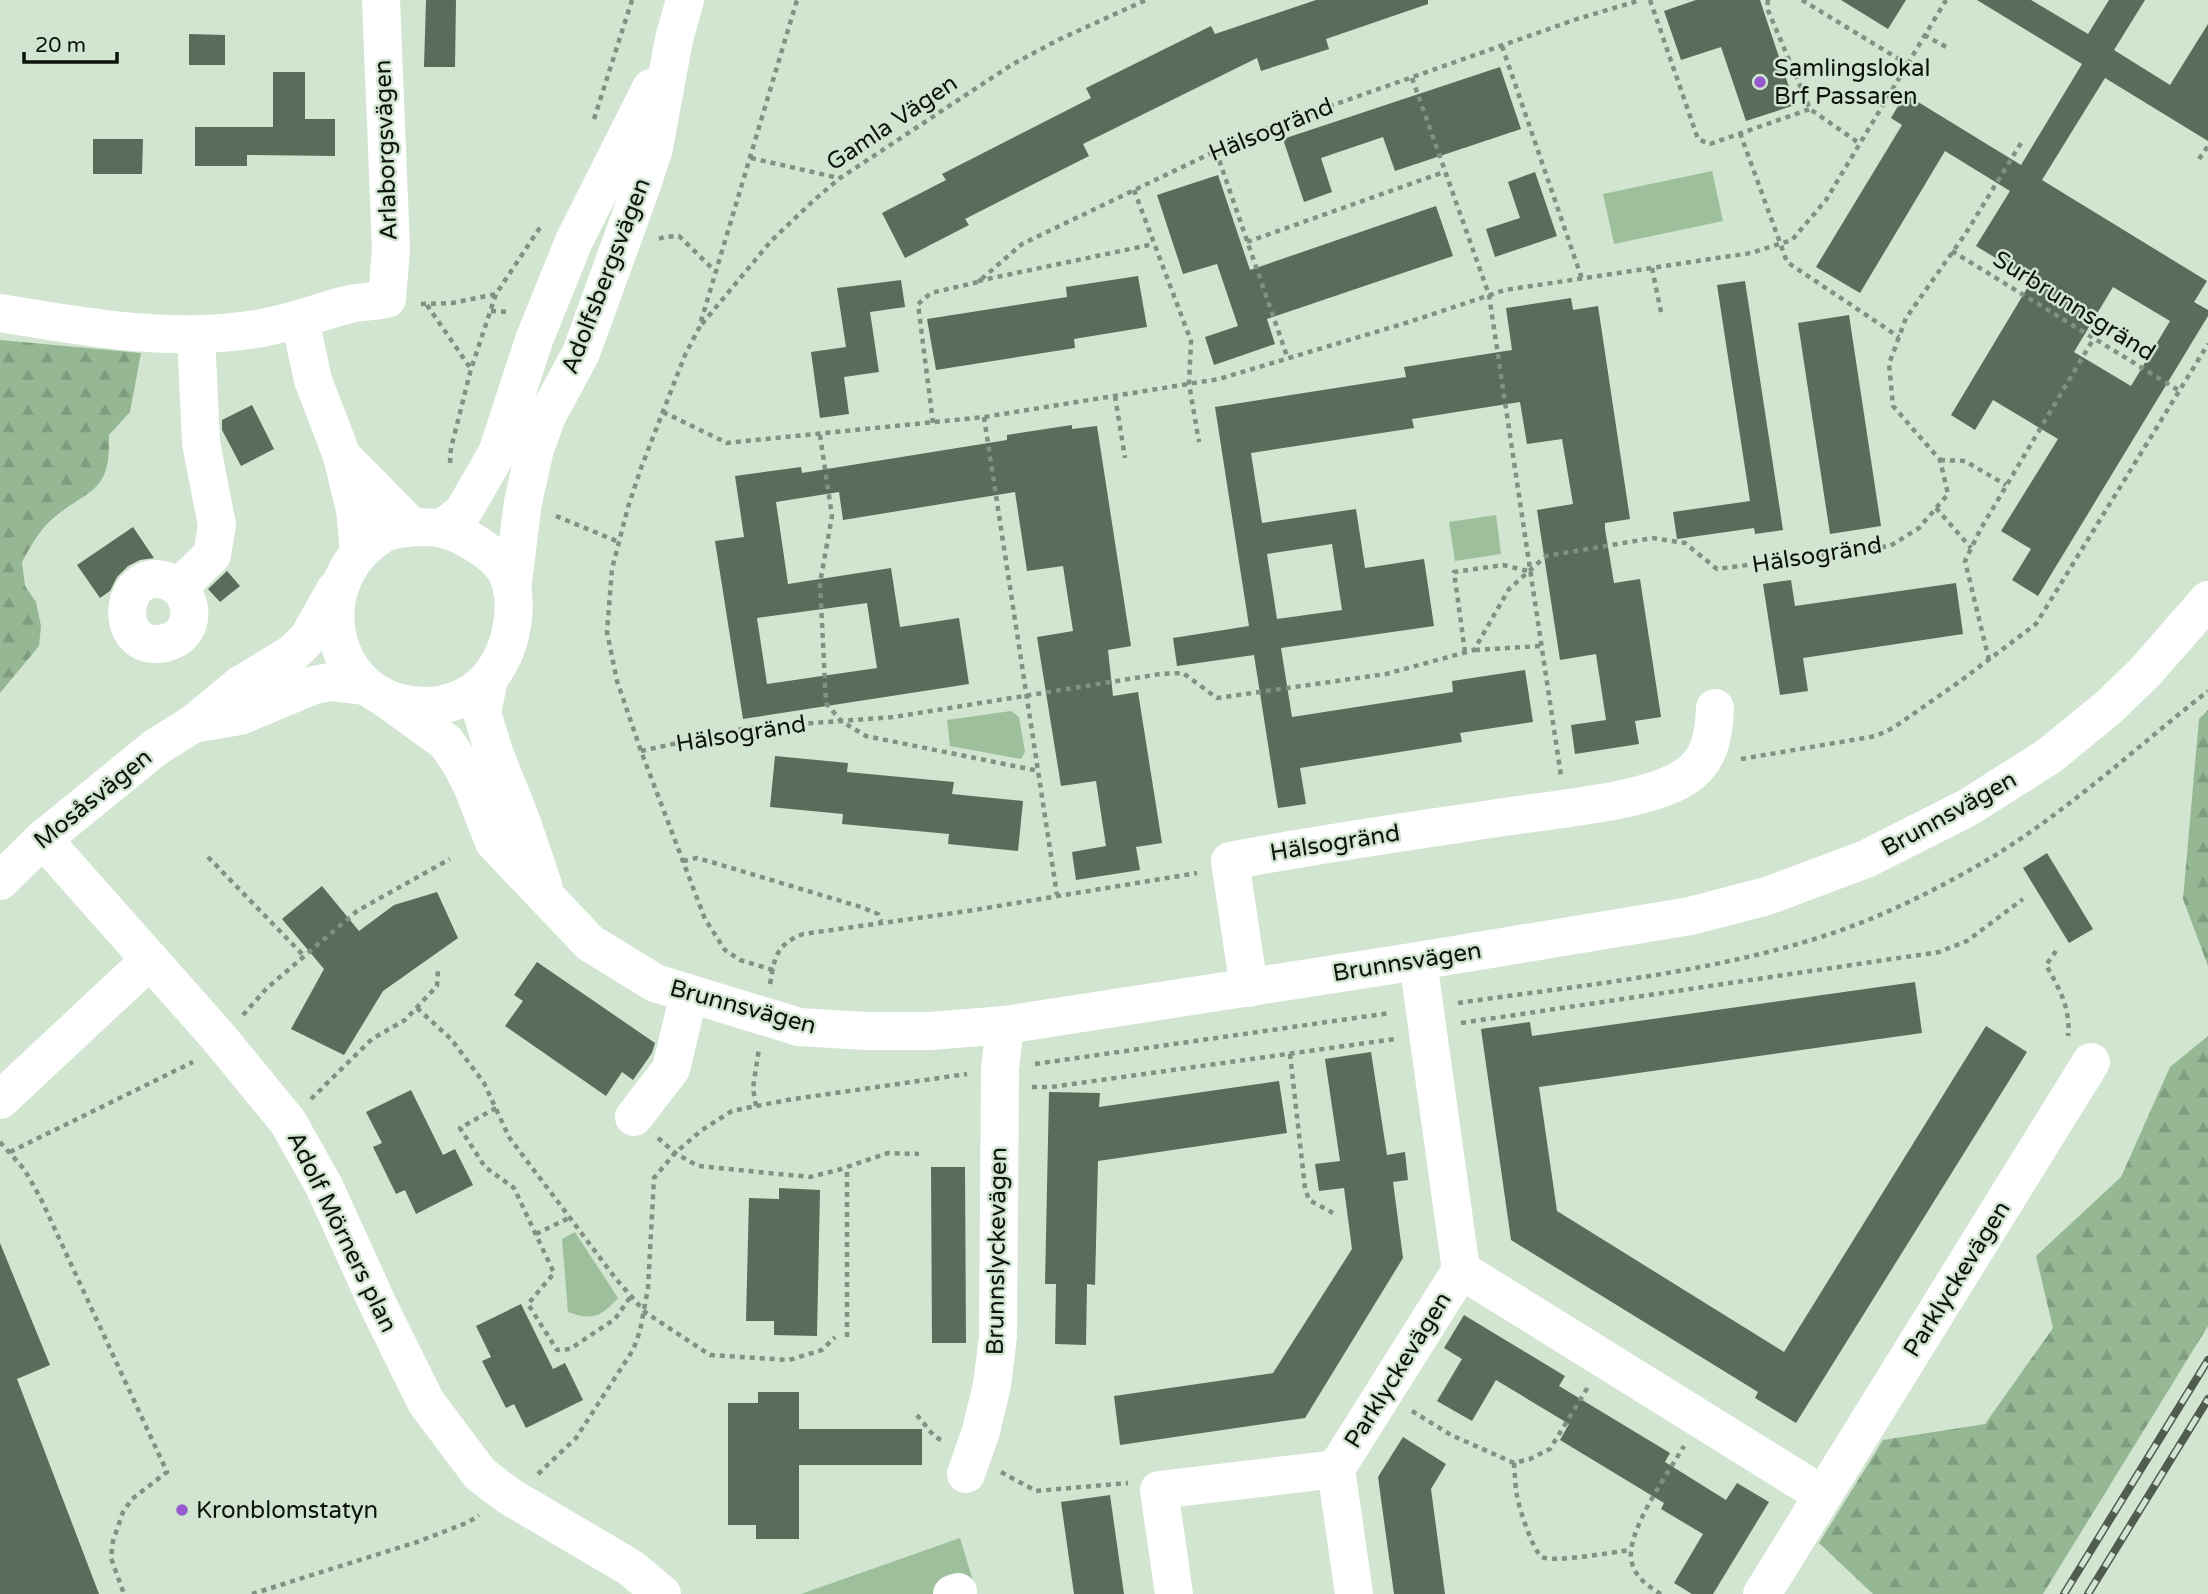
<svg xmlns="http://www.w3.org/2000/svg" width="2208" height="1594" viewBox="0 0 2208 1594" font-family="'Varela Round',sans-serif">
<style>
.forest{fill:url(#forest-firs)}
.park{fill:#9ebf9c}
.building{fill:#5b6c5a;fill-rule:evenodd}
.lines{fill:none;stroke-linecap:round;stroke-linejoin:round}
.path{stroke:#829182;stroke-width:4.5;stroke-dasharray:5 5;stroke-linecap:butt}
.minor{stroke:#fff;stroke-width:38}
.major{stroke:#fff;stroke-width:38}
.rail-casing{stroke:#515c50;stroke-width:8}
.rail{stroke:#d1e5d0;stroke-width:5;stroke-dasharray:16;stroke-linecap:butt}
.poi-dot{fill:#9559d0;stroke:#d1e5d0;stroke-width:2.5}
.labels{text-anchor:middle;dominant-baseline:central;stroke-width:5;stroke-linejoin:round;paint-order:stroke}
.poi-label{font-size:24px;fill:#0d140d;stroke:#d1e5d0;text-anchor:start}
.street-label{font-size:24px;fill:#0d140d;stroke:#d1e5d0}
</style>
<defs>
<pattern id="forest-firs" width="22" height="20" patternUnits="userSpaceOnUse" patternTransform="scale(1.75)"><rect width="22" height="20" fill="#95b793"/><path d="M5 1l3.5 6h-7zM16 11l3.5 6h-7z" fill="#7f9c7e"/></pattern>
</defs>
<rect width="100%" height="100%" fill="#d1e5d0"/>
<g class="forest">
<path d="M0,340L141,353L130,412L109,435C111,497 87,487 49,522C38,533 29,549 22,562L25,586L36,602L41,626L39,646L0,693Z"/>
<path d="M2208,710V966L2183,899L2199,719Z"/>
<path d="M2208,1036V1326L2043,1594H1873L1819,1543L1883,1440L1985,1424L2053,1328L2036,1256L2121,1177L2170,1067Z"/>
</g>
<g class="park">
<path d="M1712,171L1723,221L1614,244L1603,194Z"/>
<path d="M1496,515L1501,554L1455,561L1449,522Z"/>
<path d="M1011,711L1019,717L1025,752L1021,759L950,746L947,720Z"/>
<path d="M575,1232L618,1298C600,1317 593,1321 568,1312L562,1239Z"/>
<path d="M960,1538L977,1594H801Z"/>
</g>
<g class="building">
<path d="M426,0H456L455,67H424Z"/>
<path d="M1316,0H1428V4L1326,39L1329,49L1261,71L1257,58L1083,144L1089,156L965,219L969,225L905,258L882,213L946,180L942,174L1091,98L1086,88L1211,26L1215,34Z"/>
<path d="M1696,0H1760L1795,105L1746,121L1721,47L1681,60L1664,11Z"/>
<path d="M1841,0H1906L1888,29Z"/>
<path d="M1977,0H2031L2088,34L2109,0H2145L2114,50L2170,85L2208,24V141L2105,78L2042,180L2207,281L2194,302L2208,310V316L2038,596L2012,580L2031,549L2001,531L2058,439L1993,400L1975,430L1951,415L2032,280L1976,246L2010,191L1945,151L1860,293L1816,267L1902,125L1891,118L1905,94L2021,165L2082,64ZM2113,287L2170,321L2131,386L2074,352Z"/>
<path d="M189,34L225,35V65H189Z"/>
<path d="M1500,67L1521,129L1395,171L1383,137L1321,158L1332,192L1304,202L1283,139Z"/>
<path d="M273,72H305V119H335V156L247,155V166H195V127H273Z"/>
<path d="M93,139H143L142,174H93Z"/>
<path d="M1535,172L1557,236L1495,257L1486,229L1520,218L1508,182Z"/>
<path d="M1218,175L1250,270L1436,206L1453,256L1267,319L1275,344L1214,365L1205,337L1238,326L1217,264L1183,274L1157,195Z"/>
<path d="M1138,276L1147,327L1074,339L1075,348L936,370L927,319L1067,297L1066,287Z"/>
<path d="M901,280L905,307L870,312L879,372L844,377L849,414L820,418L811,352L846,347L837,288Z"/>
<path d="M1745,281L1783,530L1755,534L1754,528L1677,539L1673,512L1750,501L1717,285Z"/>
<path d="M1571,298L1573,310L1598,306L1630,519L1605,523V529L1614,583L1640,579L1661,717L1635,721L1639,744L1575,754L1571,725L1606,720L1596,654L1560,660L1537,510L1573,504L1562,439L1527,444L1520,402L1412,419L1414,428L1251,453L1262,523L1356,509L1365,568L1424,559L1434,626L1281,648L1292,717L1453,692L1452,681L1525,670L1533,722L1460,733L1462,742L1300,768L1306,804L1278,808L1254,655L1177,666L1173,638L1249,626L1215,407L1406,377L1404,367L1512,350L1506,308ZM1332,544L1342,610L1277,619L1267,554Z"/>
<path d="M1849,315L1881,526L1830,534L1798,323Z"/>
<path d="M252,405L274,449L241,466L222,430V420Z"/>
<path d="M1072,425V429L1097,426L1131,646L1108,650L1113,696L1138,692L1162,843L1136,847L1140,870L1076,880L1072,852L1106,846L1096,781L1061,786L1037,637L1073,631L1063,566L1027,571L1015,492L843,520L839,492L776,502L788,584L891,568L900,627L959,618L969,684L743,719L715,541L744,537L735,476L801,467L802,473L1007,440V435ZM867,603L877,668L767,684L757,618Z"/>
<path d="M133,527L154,558L140,560L128,566L117,577L110,591L100,598L77,565Z"/>
<path d="M227,571L240,586L220,602L208,589Z"/>
<path d="M1791,580L1795,606L1956,583L1963,634L1803,658L1808,691L1780,695L1763,584Z"/>
<path d="M775,756L848,763L847,772L954,782L952,794L1023,801L1018,851L948,844L949,834L842,824L843,814L770,807Z"/>
<path d="M2047,853L2093,929L2069,943L2023,868Z"/>
<path d="M322,886L359,931L394,905L437,892L458,938L383,991L344,1055L291,1029L324,969L282,919Z"/>
<path d="M537,962L655,1043L652,1053L633,1080L622,1072L606,1096L505,1026L523,1001L514,995Z"/>
<path d="M1915,982L1922,1033L1539,1087L1557,1211L1784,1352L1986,1026L2027,1052L1796,1423L1755,1398L1758,1392L1511,1240L1481,1029L1530,1022L1532,1036Z"/>
<path d="M1371,1052L1387,1155L1405,1152L1408,1180L1393,1182L1403,1258L1305,1418L1120,1445L1114,1396L1273,1373L1352,1249L1344,1188L1319,1191L1315,1164L1340,1161L1325,1059Z"/>
<path d="M1279,1081L1287,1133L1098,1161L1095,1285L1087,1284L1086,1345L1055,1344L1056,1284H1045L1049,1092L1100,1093L1099,1107Z"/>
<path d="M411,1090L443,1155L455,1149L473,1185L416,1214L405,1190L396,1194L373,1147L382,1143L366,1112Z"/>
<path d="M931,1167H965L966,1343H932Z"/>
<path d="M779,1188L820,1190L817,1336L774,1335V1321H746L749,1198L779,1199Z"/>
<path d="M0,1243L50,1365L17,1379L99,1594H0Z"/>
<path d="M521,1304L553,1369L565,1363L583,1400L526,1428L514,1404L506,1408L482,1361L491,1357L476,1326Z"/>
<path d="M1464,1315L1565,1376L1559,1386L1670,1453L1665,1462L1726,1500L1737,1483L1769,1502L1713,1594H1692L1674,1583L1703,1534L1661,1509L1664,1503L1560,1440L1569,1424L1496,1380L1472,1421L1437,1401L1462,1359L1444,1348Z"/>
<path d="M758,1392H799V1429H922V1465H799V1539H756V1525H728V1403H758Z"/>
<path d="M1403,1437L1446,1464L1431,1489L1445,1594H1394L1378,1477Z"/>
<path d="M1110,1495L1124,1594H1074L1061,1502Z"/>
</g>
<g class="lines">
<g class="path">
<path d="M1650,0L1698,139L1710,144L1810,109"/>
<path d="M1768,0L1767,8L1810,109L1859,143"/>
<path d="M1802,0L1907,64"/>
<path d="M1924,35L1950,49"/>
<path d="M1502,46L1582,279"/>
<path d="M1412,78L1489,295L1561,776"/>
<path d="M594,119L632,0"/>
<path d="M1740,133L1787,262L1899,337"/>
<path d="M1216,151L1288,359"/>
<path d="M751,158L839,178"/>
<path d="M2199,159L2208,146"/>
<path d="M1134,190L1191,341L1189,384L1199,442"/>
<path d="M659,239L664,237L679,236L716,272"/>
<path d="M1247,242L1444,172"/>
<path d="M1952,251L2178,390"/>
<path d="M1652,268L1661,312"/>
<path d="M978,281L1154,244"/>
<path d="M421,304L452,303L496,294"/>
<path d="M427,305L471,369"/>
<path d="M491,311L510,312"/>
<path d="M702,324L771,241L813,201L840,178L1013,64L1060,39L1146,0"/>
<path d="M1115,396L1125,458"/>
<path d="M663,412L727,443L984,417L1219,379L1409,322L1505,290L1751,253L1792,240L1826,200L1946,0"/>
<path d="M984,417L1057,895"/>
<path d="M933,423L918,304L931,293L978,282L1022,244L1251,134L1577,19L1641,0"/>
<path d="M820,435L832,516L820,583L826,703L841,721L866,736L1039,771"/>
<path d="M1940,460L1965,461L2006,485"/>
<path d="M450,463L451,448L471,369L496,294L541,226"/>
<path d="M1936,508L1971,548"/>
<path d="M556,516L619,542"/>
<path d="M1475,650L1540,646"/>
<path d="M1465,652L1454,572L1503,565L1528,571"/>
<path d="M1989,660L1965,561L1980,530L2094,338"/>
<path d="M641,751L746,728L894,717L1160,674L1183,673L1217,698L1386,674L1474,650L1509,589L1546,556L1653,538L1685,543L1717,569L1890,546L1919,528L1948,494L1940,460L1893,406L1889,364L1906,318L1966,233L2021,143"/>
<path d="M1741,759L1876,736L1893,728L1959,682L2036,624L2208,344"/>
<path d="M208,857L304,956"/>
<path d="M683,861L697,858L708,861L861,907L878,914L881,921"/>
<path d="M2056,951L2046,965C2059,988 2071,1009 2068,1036"/>
<path d="M773,970L740,960L725,950L705,919L641,751L617,681L607,632L612,569L628,507L641,468L685,355L699,328L797,0"/>
<path d="M770,984C775,956 776,945 803,934L968,911L1197,873"/>
<path d="M1458,1003C1581,985 1708,974 1827,935C1885,916 1942,887 1994,856C2070,809 2138,746 2208,691"/>
<path d="M417,1008L451,1039L484,1083L509,1137L616,1279L645,1312L710,1355L789,1360L822,1350L835,1337"/>
<path d="M243,1015L267,988L357,911L450,859"/>
<path d="M1461,1023L1939,952L1967,941L2023,899"/>
<path d="M1290,1054L1305,1188L1309,1200L1333,1213"/>
<path d="M1035,1064L1390,1013"/>
<path d="M1032,1087H1051L1395,1039"/>
<path d="M311,1099L372,1039L405,1020L437,986L438,970"/>
<path d="M756,1106L753,1088L759,1048"/>
<path d="M496,1108L460,1128L485,1167L514,1188L554,1273L528,1304L557,1350L570,1349L615,1319L631,1296"/>
<path d="M658,1138L675,1153L698,1166L810,1177L838,1170L888,1153L919,1154"/>
<path d="M0,1142L24,1169L40,1197L167,1472L132,1499L123,1512L113,1541L111,1558L124,1594"/>
<path d="M10,1152L193,1062"/>
<path d="M536,1234L571,1217"/>
<path d="M847,1337V1167"/>
<path d="M1412,1411L1451,1435L1514,1463L1530,1459L1550,1449L1588,1387"/>
<path d="M917,1415L934,1436L941,1440"/>
<path d="M1514,1463C1515,1474 1515,1485 1517,1496C1519,1508 1533,1551 1542,1557C1553,1563 1614,1552 1630,1550"/>
<path d="M1001,1472L1036,1491L1128,1483"/>
<path d="M538,1474L576,1438L633,1350L640,1331L648,1288L654,1178L675,1153L702,1130L732,1111L787,1100L967,1074"/>
<path d="M252,1594L417,1542L469,1522L479,1515"/>
<path d="M1661,1594C1648,1586 1636,1578 1632,1563C1623,1535 1669,1472 1684,1446"/>
</g>
<g class="minor">
<path d="M0,313C84,327 171,343 256,329C289,324 318,312 350,304C362,302 375,301 387,299L391,249L381,0"/>
<path d="M300,320L313,380L342,456L355,510L359,552"/>
<path d="M342,456L412,527"/>
<path d="M179,587C195,606 194,636 165,643C107,656 119,550 179,587L212,555L217,525L201,443L196,334"/>
<path d="M489,679L482,713L495,755L521,820L543,885"/>
<path d="M385,698L446,742L461,764L473,788L494,842L590,943L655,983L799,1027L866,1031H930L1005,1025L1418,961L1690,916L1767,896L1866,859L1967,808L2049,756L2109,707L2146,671L2208,600"/>
<path d="M43,839L220,1039L288,1122L324,1186L379,1307L426,1402L480,1474L509,1496L631,1568L662,1594"/>
<path d="M1249,988L1230,861C1328,842 1426,829 1525,814C1568,808 1650,800 1685,777C1710,761 1714,735 1715,708"/>
<path d="M0,1100L150,960"/>
<path d="M634,1117L671,1069L689,994"/>
<path d="M1461,1270L1823,1495"/>
<path d="M966,1474L981,1431L992,1385L998,1337L1000,1069L1005,1025"/>
<path d="M952,1594L958,1592"/>
<path d="M1174,1594L1159,1490L1336,1469"/>
<path d="M1354,1594L1336,1469L1461,1270L1418,961"/>
<path d="M1762,1594L2091,1062"/>
</g>
<g class="major">
<path d="M412,527C422,528 433,526 443,529C463,533 498,555 507,573C518,596 514,628 505,651C493,680 471,700 439,705C333,718 299,587 381,535C389,530 402,529 412,527Z"/>
<path d="M443,528L463,512L497,453L534,340L574,241L651,88"/>
<path d="M512,590L523,502L535,449L547,416L581,353L643,182L654,148L674,39L685,0"/>
<path d="M198,723L240,716L314,685L330,682L364,686"/>
<path d="M0,881L43,839L156,747L193,724L240,685L293,653L308,638L335,590"/>
</g>
<defs>
<g id="rail">
<path d="M2064,1594L2208,1360"/>
<path d="M2088,1594L2208,1399"/>
</g>
</defs>
<use href="#rail" class="rail-casing"/>
<use href="#rail" class="rail"/>
</g>
<g class="poi-dot">
<circle cx="1760" cy="82" r="7"/>
<circle cx="182" cy="1510" r="7"/>
</g>
<g class="labels">
<g class="poi-label">
<text x="1774" y="68">Samlingslokal<tspan x="1774" dy="28">Brf Passaren</tspan></text>
<text x="196" y="1510">Kronblomstatyn</text>
</g>
<g class="street-label">
<text transform="translate(892 123) rotate(-34)">Gamla Vägen</text>
<text transform="translate(1271 130) rotate(-22)">Hälsogränd</text>
<text transform="translate(386 150) rotate(-92)">Arlaborgsvägen</text>
<text transform="translate(606 276) rotate(-69)">Adolfsbergsvägen</text>
<text transform="translate(2074 306) rotate(32)">Surbrunnsgränd</text>
<text transform="translate(1817 555) rotate(-9)">Hälsogränd</text>
<text transform="translate(741 734) rotate(-9)">Hälsogränd</text>
<text transform="translate(93 799) rotate(-39)">Mosåsvägen</text>
<text transform="translate(1949 814) rotate(-29)">Brunnsvägen</text>
<text transform="translate(1335 843) rotate(-9)">Hälsogränd</text>
<text transform="translate(1407 962) rotate(-9)">Brunnsvägen</text>
<text transform="translate(743 1007) rotate(15)">Brunnsvägen</text>
<text transform="translate(342 1232) rotate(64)">Adolf Mörners plan</text>
<text transform="translate(997 1251) rotate(-89)">Brunnslyckevägen</text>
<text transform="translate(1957 1279) rotate(-58)">Parklyckevägen</text>
<text transform="translate(1398 1370) rotate(-58)">Parklyckevägen</text>
</g>
</g>
<path d="M24 52v10h93v-10" fill="none" stroke="#0d140d" stroke-width="3.5"/>
<text x="35" y="52" font-size="21" fill="#0d140d" stroke="#d1e5d0" stroke-width="5" paint-order="stroke">20 m</text>
</svg>
